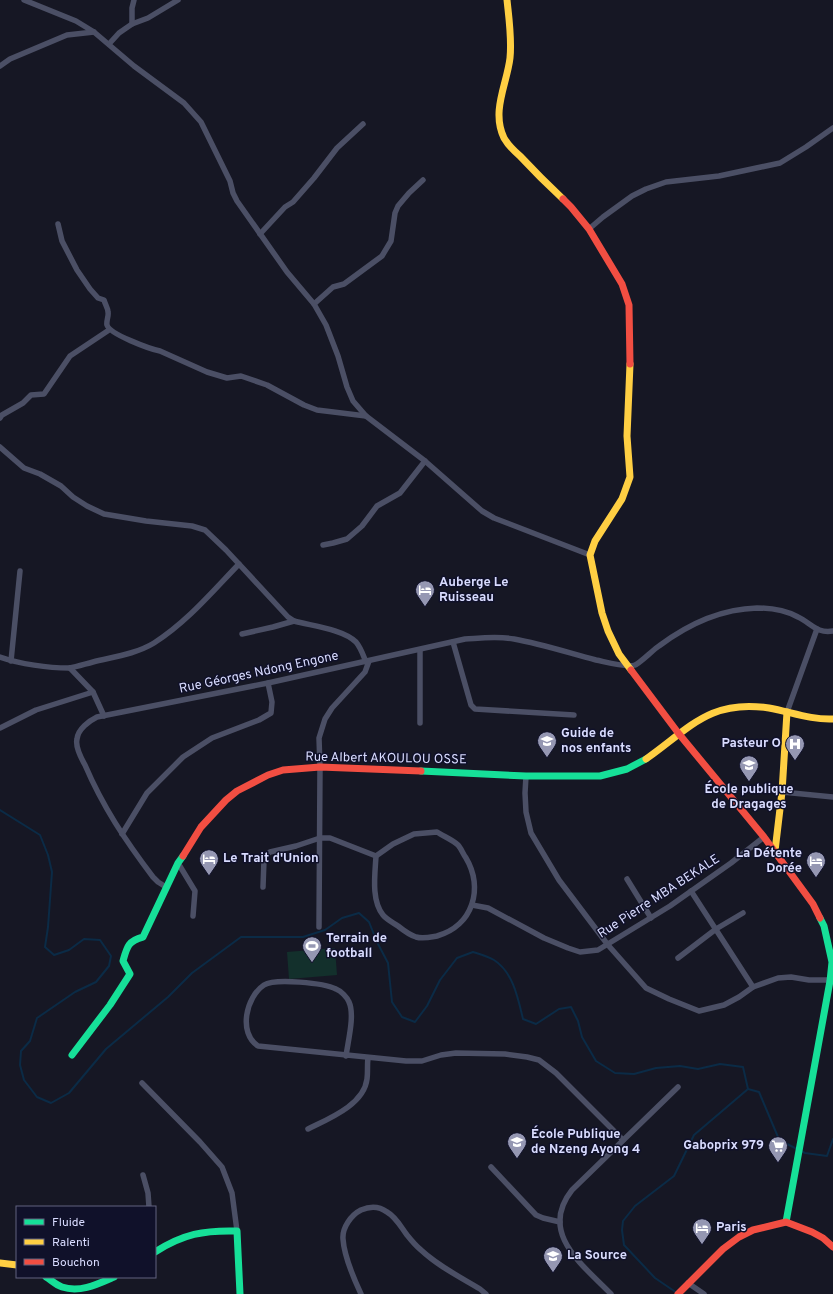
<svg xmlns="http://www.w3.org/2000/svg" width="833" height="1294" viewBox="0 0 833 1294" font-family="Overpass,sans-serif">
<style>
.green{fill:#13302c}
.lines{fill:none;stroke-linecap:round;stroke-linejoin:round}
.stream{stroke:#0b2b46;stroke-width:2}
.street{stroke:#4b4f65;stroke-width:5.5}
.fast{stroke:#16e098;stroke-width:7}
.slow{stroke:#ffcf43;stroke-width:7}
.jam{stroke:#f24e42;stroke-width:7}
.labels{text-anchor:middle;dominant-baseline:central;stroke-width:3;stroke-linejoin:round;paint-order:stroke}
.poi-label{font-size:13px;font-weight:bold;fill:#d9dcff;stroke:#10112a;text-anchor:start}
.street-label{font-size:13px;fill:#d9dcff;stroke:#10112a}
</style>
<rect width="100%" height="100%" fill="#161724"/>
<path class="green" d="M335,948L337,975L289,979L287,952Z"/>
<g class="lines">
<g class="stream">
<path d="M0,810L40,835L48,855L52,872L48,927L45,947L54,955L69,950L84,939L100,940L111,956L109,966L96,982L75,992L37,1018L30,1041L21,1051L20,1065L24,1080L37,1097L51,1103L69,1093L106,1049L168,997L192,973L241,937H303L325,930L342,918L359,913L369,922L377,942L388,963L392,1002L402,1017L415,1022L427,1006L440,980L457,958L473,952C479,954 487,956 494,960C513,972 518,998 523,1019L536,1024L559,1009L571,1007L578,1021L582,1037L596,1061L615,1073L634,1074L656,1068L680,1066L698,1069L720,1064L743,1067L748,1089L694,1135L674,1176L635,1206L623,1221L622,1230L624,1245L655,1278L677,1293"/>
<path d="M748,1089L759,1092L778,1137L783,1142L797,1149"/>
<path d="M801,1151L805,1153L827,1156L833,1139"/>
</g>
<g class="street">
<path d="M24,0L76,21L94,32L134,66L184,103L201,122L230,181L233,193L237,201L287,272L314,304L326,325L338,356L347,387L353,401L366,416L425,461L482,511L494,518L590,555"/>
<path d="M132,24V8L134,0"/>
<path d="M109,44L119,33L132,24L148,18L178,0"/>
<path d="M0,66L10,59L67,35L94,32"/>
<path d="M58,224L62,241L77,270L90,289L98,298L104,300C105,304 108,308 108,312C109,316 106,321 107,325C109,334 150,349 160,351L207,372L227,378L241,376L267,385L304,405L317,410L366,416"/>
<path d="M589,229L603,217L632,196L646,189L666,182L719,176L780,163L806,147L833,128"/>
<path d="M260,234L285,207L293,202L314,178L337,148L363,124"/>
<path d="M314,304L333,287L344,284L382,256L391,241L395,213L398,206L409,193L423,180"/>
<path d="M0,418L2,415L23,403L31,395L44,394L70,356L109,330"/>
<path d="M0,447L24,468L40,474L61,486L73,497L87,506L104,514L146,521L192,526L205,530L226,550L288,617L294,621C312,626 343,629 356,642C361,648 363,655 366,662"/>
<path d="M323,545L333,543L347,539L362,526L377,506L400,493L425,461"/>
<path d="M242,634L273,627L294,621"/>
<path d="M453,642L471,705L475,709L574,715"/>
<path d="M0,657C20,664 48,668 69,668C77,667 85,664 93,662C113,657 136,654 154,643C187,622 212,592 239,564"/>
<path d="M11,661L20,571"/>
<path d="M70,668L93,692L104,716"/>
<path d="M787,712L817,629"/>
<path d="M420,723V650"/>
<path d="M0,728L36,710L93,692"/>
<path d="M526,776L525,793L526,812L531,833L559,880L608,945L646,988L669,999L699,1011L724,1005L739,997L753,987L778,978L791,977L809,980H833"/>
<path d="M782,792L833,797"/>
<path d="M437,832C443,836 453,840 458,845C461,848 463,854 466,858C484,888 473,926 437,936C431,937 423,939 416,937C410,935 403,930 398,926C394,923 387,920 383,915C371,900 375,874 376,856L393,844L414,834Z"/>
<path d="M122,834L147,793L183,757L212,738L259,720L271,713L272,702L268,683"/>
<path d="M178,863L195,891L193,916"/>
<path d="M627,879L651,918"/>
<path d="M166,887L158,882L153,877C125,840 103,807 85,765C81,758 75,747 77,739C78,729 89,721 97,717L268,683L465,639C482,638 498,636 514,639C542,644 569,653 596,660C606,662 626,668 635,665C639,664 654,649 659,646C687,625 721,609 757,608C771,608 785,610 798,617C811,623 817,634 833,631"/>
<path d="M263,887L264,860L266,855L270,852L296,846L320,838H330L376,856"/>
<path d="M691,891L753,987"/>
<path d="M472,905L488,908L544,938L568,948L580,952L598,950L670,906L731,863L764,837"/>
<path d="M319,927L320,767L319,738L325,719L332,708L365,672L369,661"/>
<path d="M678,958L716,929L743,913"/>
<path d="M346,1056C348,1041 355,1015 349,1002C347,997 341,991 336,989C324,983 275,978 264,985C246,997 238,1033 258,1046L406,1061H422L441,1055L456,1053L505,1054L527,1057L539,1060L556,1073L623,1140"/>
<path d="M142,1083L200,1142L222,1167L232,1193L237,1231"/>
<path d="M308,1129C328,1119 364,1105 367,1079C368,1072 367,1065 368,1058"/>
<path d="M491,1167L536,1215L543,1218L560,1222"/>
<path d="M143,1175L148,1193L149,1207"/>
<path d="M688,1283L704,1294"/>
<path d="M361,1294C354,1279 344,1255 343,1239C342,1228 351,1215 361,1210C370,1206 379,1206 387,1212C396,1217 401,1227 407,1235C411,1240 416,1246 421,1250C438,1266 460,1277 480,1289L486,1294"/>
<path d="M611,1294C583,1265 538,1233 572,1190L678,1087"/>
</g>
<g class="fast">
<path d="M421,771L526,776H600L627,769L646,759"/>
<path d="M72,1055L110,1005L130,974L123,961C127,947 128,941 143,937L178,863L183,856"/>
<path d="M786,1222L830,981L832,962L824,926L820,918"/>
<path d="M155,1252C183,1234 204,1230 237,1231L240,1294"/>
<path d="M46,1277C51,1280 56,1285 62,1287C80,1293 98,1284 114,1277"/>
</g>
<g class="slow">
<path d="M507,0C509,19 512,39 510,58C507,84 491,111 504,138C508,145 514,151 520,156C534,171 548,185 563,199"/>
<path d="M630,364L627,436L630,477L622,499L595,541L590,555L602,613L608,631L619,654L631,670"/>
<path d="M646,759C690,728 710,699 769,708C791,712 811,720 833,719"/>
<path d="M775,851L782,792L787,712"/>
<path d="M0,1263L17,1265"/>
</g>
<g class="jam">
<path d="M563,199L571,207L589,229L622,284L629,305L630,364"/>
<path d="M631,670L679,734L764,837L813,904L820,918"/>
<path d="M183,856L201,827L226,800L237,791L268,775L283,770L320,767L421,771"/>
<path d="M678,1294L723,1249L739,1237L753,1230L786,1222L812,1232L823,1238L833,1247"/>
</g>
</g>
<defs>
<symbol id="hotel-pin" viewBox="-11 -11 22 30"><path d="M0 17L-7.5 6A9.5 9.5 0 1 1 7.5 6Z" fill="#9597b2" stroke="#10112a"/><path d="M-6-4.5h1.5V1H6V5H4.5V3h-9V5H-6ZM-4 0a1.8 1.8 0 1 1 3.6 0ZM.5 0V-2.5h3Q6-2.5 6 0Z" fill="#fff"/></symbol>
<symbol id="school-pin" viewBox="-11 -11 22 30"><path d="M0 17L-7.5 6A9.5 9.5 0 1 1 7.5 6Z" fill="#9597b2" stroke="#10112a"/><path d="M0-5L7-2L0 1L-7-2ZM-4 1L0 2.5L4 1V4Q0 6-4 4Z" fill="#fff"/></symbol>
<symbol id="hospital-pin" viewBox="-11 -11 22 30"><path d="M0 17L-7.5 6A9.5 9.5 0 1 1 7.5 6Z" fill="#9597b2" stroke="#10112a"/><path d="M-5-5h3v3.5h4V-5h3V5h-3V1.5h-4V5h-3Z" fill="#fff"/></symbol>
<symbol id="stadium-pin" viewBox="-11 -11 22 30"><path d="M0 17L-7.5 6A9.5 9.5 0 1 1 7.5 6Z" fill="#9597b2" stroke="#10112a"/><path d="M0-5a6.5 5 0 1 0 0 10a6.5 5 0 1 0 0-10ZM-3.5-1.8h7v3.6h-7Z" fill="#fff"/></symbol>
<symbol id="supermarket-pin" viewBox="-11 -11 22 30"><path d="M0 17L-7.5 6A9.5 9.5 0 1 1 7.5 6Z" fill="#9597b2" stroke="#10112a"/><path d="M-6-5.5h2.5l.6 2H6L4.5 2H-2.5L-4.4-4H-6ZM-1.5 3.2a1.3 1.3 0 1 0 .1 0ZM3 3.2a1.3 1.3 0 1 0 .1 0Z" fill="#fff"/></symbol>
</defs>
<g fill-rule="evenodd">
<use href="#hotel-pin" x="414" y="579" width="22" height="30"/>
<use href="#school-pin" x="536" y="730" width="22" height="30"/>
<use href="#hospital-pin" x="784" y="733" width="22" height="30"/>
<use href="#school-pin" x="738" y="754" width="22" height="30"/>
<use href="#hotel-pin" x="198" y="848" width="22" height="30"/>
<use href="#hotel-pin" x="805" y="850" width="22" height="30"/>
<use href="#stadium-pin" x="301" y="935" width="22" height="30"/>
<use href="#school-pin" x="506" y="1131" width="22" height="30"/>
<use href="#supermarket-pin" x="767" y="1135" width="22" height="30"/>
<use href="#hotel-pin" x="691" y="1217" width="22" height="30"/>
<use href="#school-pin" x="542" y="1245" width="22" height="30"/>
</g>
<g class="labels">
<g class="poi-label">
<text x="439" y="583">Auberge Le<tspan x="439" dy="15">Ruisseau</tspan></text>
<text x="561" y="734">Guide de<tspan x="561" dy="15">nos enfants</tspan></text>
<text x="781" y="744" text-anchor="end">Pasteur O</text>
<text x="749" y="790" text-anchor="middle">École publique<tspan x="749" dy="15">de Dragages</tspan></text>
<text x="802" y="854" text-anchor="end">La Détente<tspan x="802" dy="15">Dorée</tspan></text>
<text x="223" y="859">Le Trait d'Union</text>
<text x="326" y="939">Terrain de<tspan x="326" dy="15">football</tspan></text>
<text x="531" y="1135">École Publique<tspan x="531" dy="15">de Nzeng Ayong 4</tspan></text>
<text x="764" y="1146" text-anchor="end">Gaboprix 979</text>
<text x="716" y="1228">Paris</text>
<text x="567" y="1256">La Source</text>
</g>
<g class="street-label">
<text transform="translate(259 673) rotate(-12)">Rue Géorges Ndong Engone</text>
<text transform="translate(386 759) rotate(1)">Rue Albert AKOULOU OSSE</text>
<text transform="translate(659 897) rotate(-33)">Rue Pierre MBA BEKALE</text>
</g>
</g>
<rect x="16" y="1206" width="140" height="72" fill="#10112a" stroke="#60627f"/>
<rect x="24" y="1219" width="20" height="6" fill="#16e098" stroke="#60627f"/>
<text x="52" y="1226" font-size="12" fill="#d9dcff">Fluide</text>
<rect x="24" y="1239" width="20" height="6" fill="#ffcf43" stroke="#60627f"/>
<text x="52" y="1246" font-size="12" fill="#d9dcff">Ralenti</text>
<rect x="24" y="1259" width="20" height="6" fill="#f24e42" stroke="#60627f"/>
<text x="52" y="1266" font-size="12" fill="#d9dcff">Bouchon</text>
</svg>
